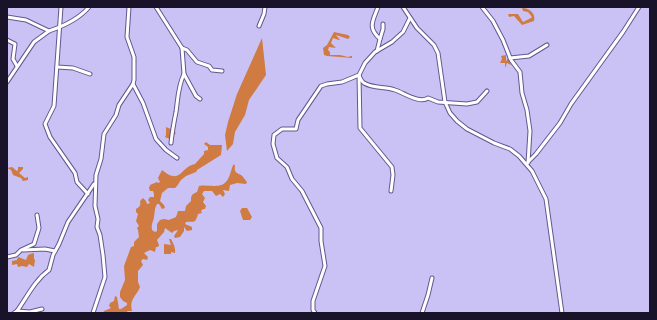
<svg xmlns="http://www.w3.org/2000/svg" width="657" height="320" viewBox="0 0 657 320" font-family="'Open Sans',sans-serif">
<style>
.forest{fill:#d07b42}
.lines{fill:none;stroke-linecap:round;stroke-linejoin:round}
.minor-casing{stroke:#63578f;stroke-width:5}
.minor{stroke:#fff;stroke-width:3}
</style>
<rect width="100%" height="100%" fill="#cac2f5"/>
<g class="forest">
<path d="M522,8C530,8 536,14 534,21L522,25L514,16L509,17L508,14H518L523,22L531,18L532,17L528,12L523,11Z"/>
<path d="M334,32L348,35L350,37L348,39L336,35L340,40H339L333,38L331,43L336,48L329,47L328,50L330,52V55H340L348,57L351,56H352V58L327,56L324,55L323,48L327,45Z"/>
<path d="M262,38L266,75L249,100L245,115L235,132L233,144L227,151L225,135L228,122L237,94Z"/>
<path d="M506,55V60L507,61V59H509L511,65L507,63L505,68V63H500L502,59L501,56Z"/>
<path d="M166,127L173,130L176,133L170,139L165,137L166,135Z"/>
<path d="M206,142L210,145H222L221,155L197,170L196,172L186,176L181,180L177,186L175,188H168L162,193L160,201L164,205L165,208L162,209L159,204H157C154,210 155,212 154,217C153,223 151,224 152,230L155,232L157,231V224L160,220L164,219L169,220L176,217L178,211H185L186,206L191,201C191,195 192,194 197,192L199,186C210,184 222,190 228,179C231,174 231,168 234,164L235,166C234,172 236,173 241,175C243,176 245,180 247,182L246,184L237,183L230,185L229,191L223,190L225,194L223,197L220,194L216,196L212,191H204L202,194L205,198L203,202L206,206L205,209H203L201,211L202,213L198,214C195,224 195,221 186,222L185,224L192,227V230L187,231L184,227V231L180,237L175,238L174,236L178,230L174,231L172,233L165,228L164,232L157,240L159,245L158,247H156L155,252L150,250L144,253L148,257L147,260L143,259L141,261L143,265L138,271V282L140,287C136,297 129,299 132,311H128L125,313H103L104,311L111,308L109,306L110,303L114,301L115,296L117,297L119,309H121L127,305V303L123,301L120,297V292L125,280L124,266L131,247L134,246V242L139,237L138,230L137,228L139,226L136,221L138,214L136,212V209C140,207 141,205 140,201L143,198L146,201L147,204L150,203L148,200L150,197H154V194L153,191H150L149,188L150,185L157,182L158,183L160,182L158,178L162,170C181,186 181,166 195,164L204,154V151L208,150V147L204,144Z"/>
<path d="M12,167L17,171L18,170V167H23V169L19,173L25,178L28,177V180L23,181L21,178L13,175L11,170L7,168Z"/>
<path d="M242,208H247L252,217L250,220H243L240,211Z"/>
<path d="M169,239H171C173,243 176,248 175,253L171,252V254H164V244L171,245Z"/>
<path d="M33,253L34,254V259L35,260L34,267L29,264L27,267L22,266L18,267L17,264L12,265V261L17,260L18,257L26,260L28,255Z"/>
</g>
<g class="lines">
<defs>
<g id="minor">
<path d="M61,7L54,106L45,124L50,137L75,173L77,182L88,194"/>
<path d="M156,7L182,48L184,74L196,96L200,99"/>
<path d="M403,7L417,28L434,45L438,53L445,102L450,113L457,121L467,129L494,143L510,149L519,156L532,171L546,199L562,313"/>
<path d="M482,7L493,21L503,40L511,60L520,72L522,93L527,110L530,131L528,163"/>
<path d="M7,17L26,20L49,31C64,26 79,19 89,7"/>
<path d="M259,26L264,14L265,7"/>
<path d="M380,39L383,29V24"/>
<path d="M7,40L15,44L13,59L17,66"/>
<path d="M182,48L187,50L197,62L209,66L212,70L222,71"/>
<path d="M377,51L380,39C367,27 373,21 378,7"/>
<path d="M510,58L529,56L547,45"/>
<path d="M57,67L73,68L90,74"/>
<path d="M7,82L34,42L49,31"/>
<path d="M133,84L143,103L156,139L166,150L177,158"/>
<path d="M171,143C172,133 174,122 176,112C178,98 178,86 184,74"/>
<path d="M528,162L536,154L560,123L571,104L623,32L639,7"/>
<path d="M391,191L393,175L392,167L360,128L359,75L365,63L375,52L392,42L403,32L410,18"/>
<path d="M23,250L45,249L55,251"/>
<path d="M7,257L16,255L21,250L34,244L39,228L37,215"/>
<path d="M17,311C27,297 35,280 49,270L53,255L59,244L68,222L94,184"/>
<path d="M14,313L17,311L30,312L42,309"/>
<path d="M93,313L105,277L103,255L100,235L97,227L98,219L95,206L96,175L101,159L104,134L116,115L119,105L133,84L134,80V57L127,37L129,7"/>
<path d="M315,313L313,310V301L325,266L321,241V228L302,191L292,179L287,167L277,158L273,144L274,135L282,129H296L298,120L321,86L327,84L342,82L359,75C360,78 361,81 364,83C374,89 385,86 395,90C404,93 420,104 428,98L438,102L467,104L477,102L487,91"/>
<path d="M422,313L428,295L432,278"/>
</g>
</defs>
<use href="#minor" class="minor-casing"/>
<use href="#minor" class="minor"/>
</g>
<rect width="657" height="320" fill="none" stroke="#181329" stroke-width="16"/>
</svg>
